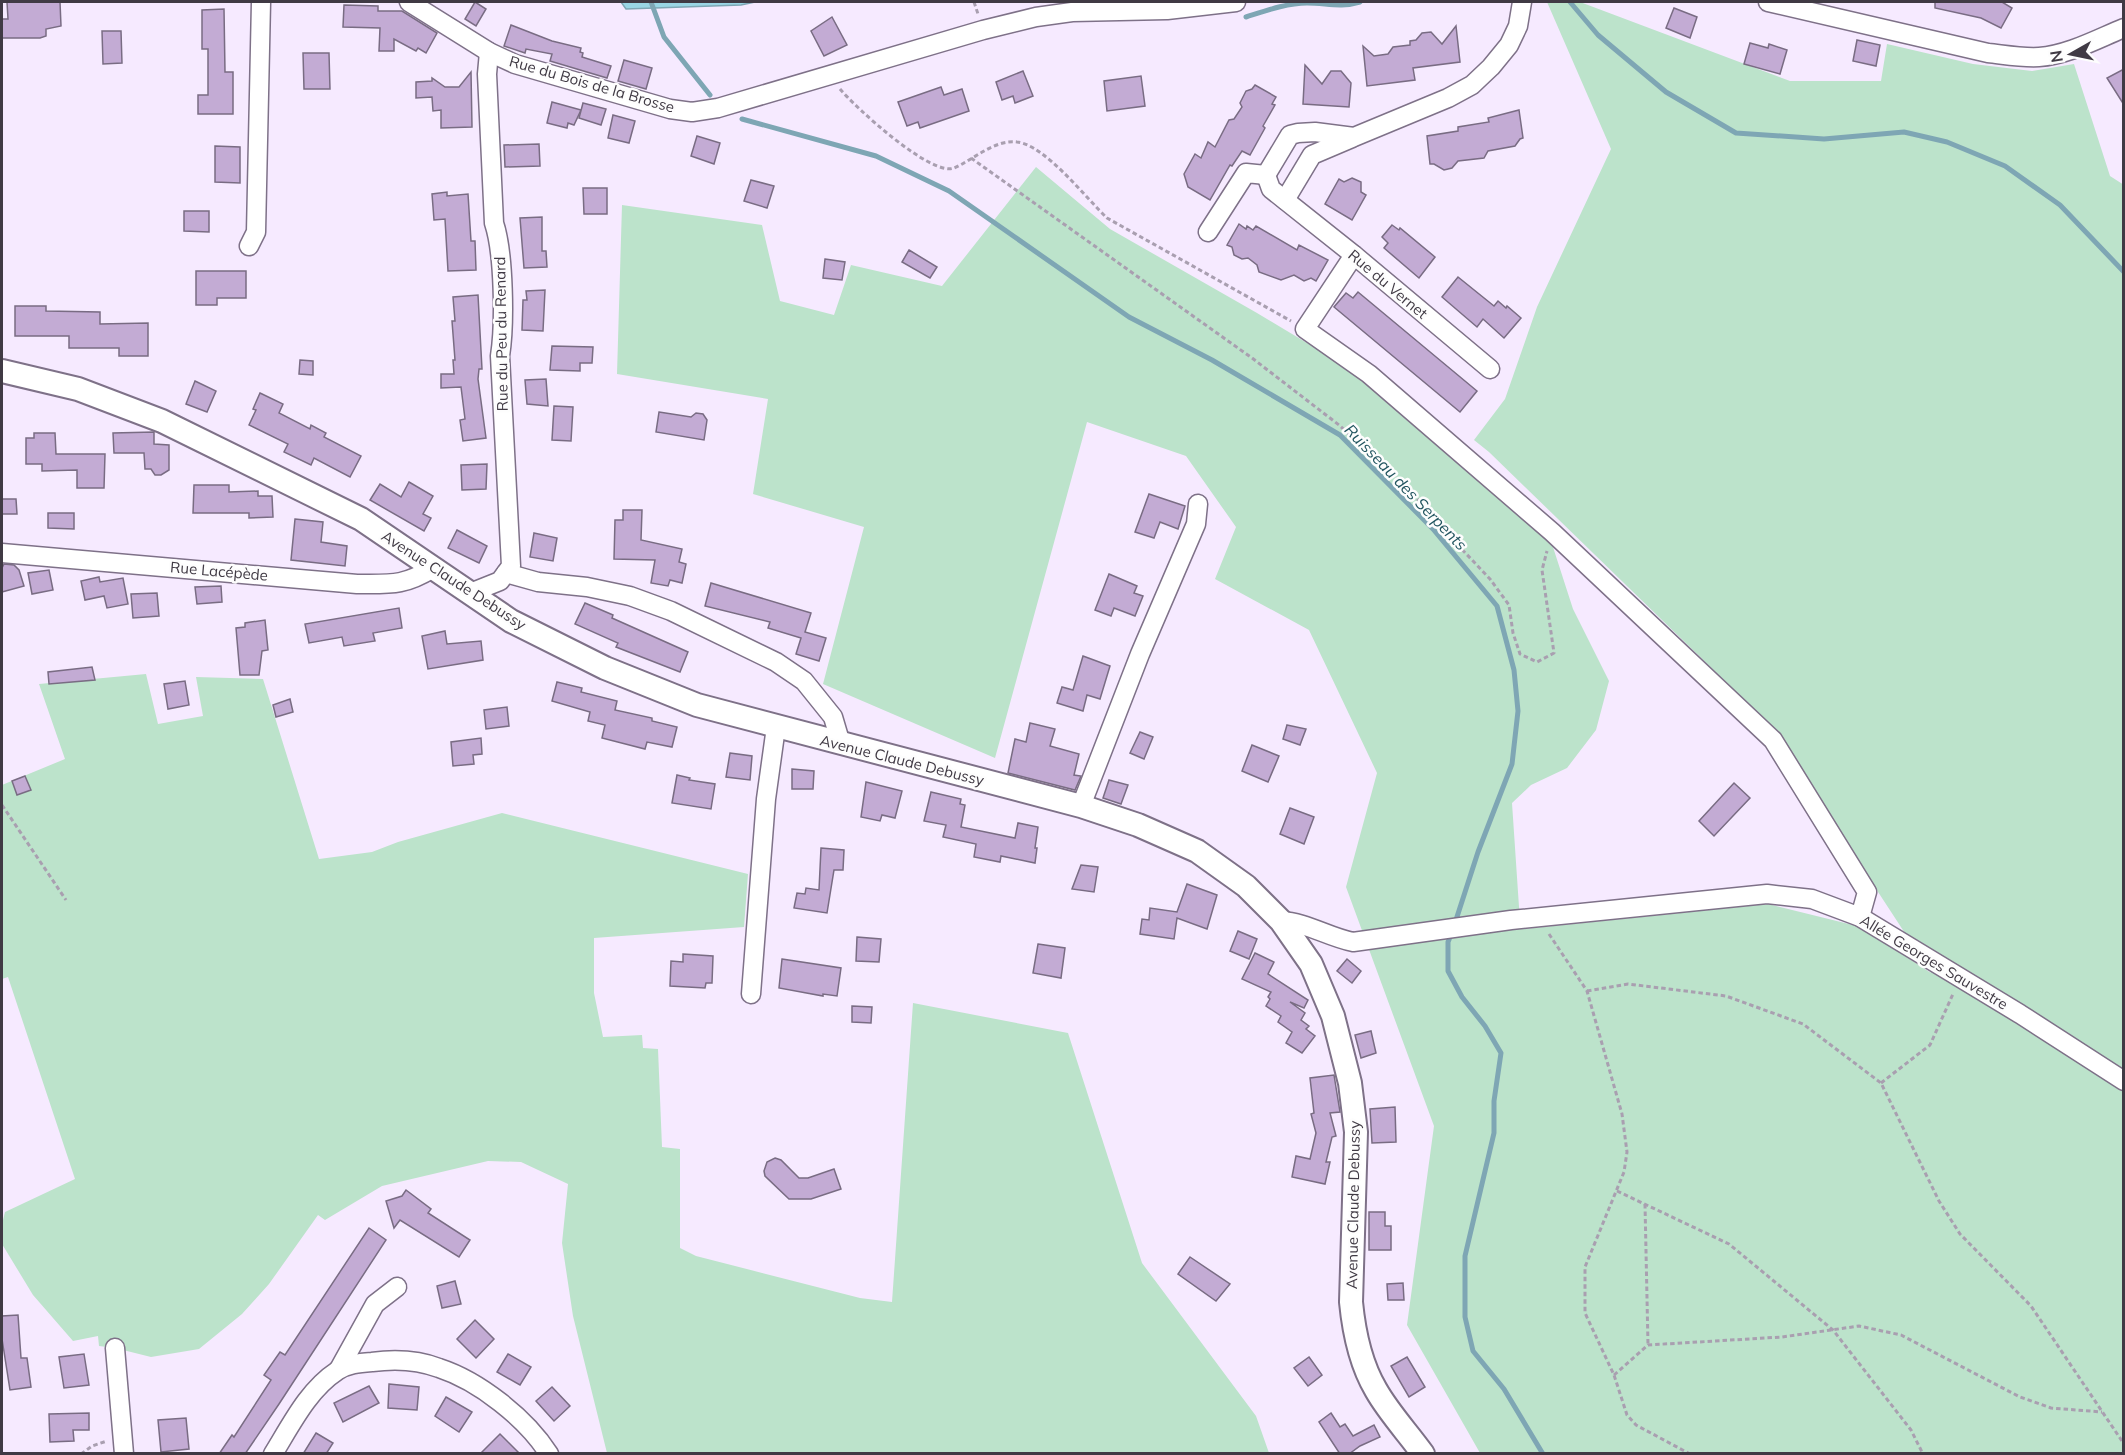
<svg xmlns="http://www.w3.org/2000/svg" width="2125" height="1455" viewBox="0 0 2125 1455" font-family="Mulish,sans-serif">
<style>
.green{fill:#bce3cb}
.water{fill:#99d5e4;stroke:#7ea6b4;stroke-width:1.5}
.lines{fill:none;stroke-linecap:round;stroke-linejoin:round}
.stream{stroke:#7ea6b4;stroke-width:5}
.building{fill:#c3abd4;stroke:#796c83;stroke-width:1.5}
.minor-casing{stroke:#7e7188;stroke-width:21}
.major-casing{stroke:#7e7188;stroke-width:26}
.path{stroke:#a99fb0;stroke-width:3;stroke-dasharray:4.5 3;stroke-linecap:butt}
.minor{stroke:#fff;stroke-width:18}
.major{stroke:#fff;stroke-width:22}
.labels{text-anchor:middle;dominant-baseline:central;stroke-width:5;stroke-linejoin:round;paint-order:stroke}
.street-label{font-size:15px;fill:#403a44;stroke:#fdfdfd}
.water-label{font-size:16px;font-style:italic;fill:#225560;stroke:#fdfdfd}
</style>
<rect width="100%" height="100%" fill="#f6eaff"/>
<g class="green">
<path d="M1547,2H1580L1790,81H1881L1887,44L1973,64L2032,71L2074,64L2110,176L2124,185L2123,1453H1480L1407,1325L1434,1126L1346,887L1377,773L1309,630L1215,579L1236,527L1186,456L1087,422L995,758L823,684L864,527L753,494L768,399L617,374L622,205L762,225L780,301L834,315L851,265L942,286L1036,167L1110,229L1257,313L1347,367L1552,544L1573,609L1609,681L1596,730L1567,768L1531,785L1512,803L1519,907L1523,929L1768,904L1861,927L1931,973L1767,722L1489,452L1474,440L1505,399L1537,307L1611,149Z"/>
<path d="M146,674L158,724L203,716L196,677L263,679L319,859L372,852L398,842L502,813L748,874L744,927L594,938V993L603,1037L642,1035L643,1048L658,1049L662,1147L680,1149V1248L696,1256L860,1298L892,1302L913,1003L1068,1033L1142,1263L1256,1416L1269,1453H607L573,1316L562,1243L568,1184L521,1162L488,1161L382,1186L325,1220L318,1215L269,1284L242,1314L199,1349L151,1357L115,1348L99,1346L98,1336L73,1341L33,1295L2,1244V1224L5,1212L75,1179L8,977L2,979V785L65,759L39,684Z"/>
</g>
<path class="water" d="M621,2H755L741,5L626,9Z"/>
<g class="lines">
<g class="stream">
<path d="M651,2L664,37L710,95"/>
<path d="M1570,2L1598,35L1666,92L1736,133L1824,139L1904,132L1947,142L2005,166L2060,205L2124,272"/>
<path d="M1246,17C1265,11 1287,3 1307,3C1327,3 1340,8 1360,2"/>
<path d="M742,119L876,156L949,191L1129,317L1212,360L1340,435L1433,529L1497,606L1514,670L1518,711L1512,764L1478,852L1455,923"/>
<path d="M1452,932L1448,942V971L1462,997L1485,1026L1501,1053L1494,1101V1133L1465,1256V1317L1473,1351L1504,1389L1543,1454"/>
</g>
</g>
<g class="building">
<path d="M7,2H60L61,26L46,29V36L40,38H2V19H8Z"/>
<path d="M475,2L486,9L476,26L465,19Z"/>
<path d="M1935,2H2002L2012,8L2001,28L1981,18L1935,8Z"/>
<path d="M344,5L378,6V11H402L437,33L426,53L418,48L416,51L394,39V51H379L380,28L343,27Z"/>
<path d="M1674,8L1697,17L1690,38L1666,28Z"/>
<path d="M224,9L225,72H233V114H198V95H208V49H202V10Z"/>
<path d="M832,17L847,45L824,56L811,31Z"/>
<path d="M511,25L552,41L581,48L580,52L583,53L582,57L611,66L607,78L550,61L552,54L526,49L525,53L504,46Z"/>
<path d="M1456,26L1460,62L1413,68L1415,80L1367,86L1363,46L1374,56L1388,54L1393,47L1410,45V41L1416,40L1422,33L1431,32L1442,44Z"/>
<path d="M102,31H121L122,63L103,64Z"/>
<path d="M1857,40L1880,45L1876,66L1853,61Z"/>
<path d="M1750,43L1768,48L1769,44L1787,50L1780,74L1744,64Z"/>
<path d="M303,53H329L330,89H304Z"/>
<path d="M624,60L652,68L646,89L618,81Z"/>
<path d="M1305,65L1322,84L1331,71H1341L1351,83L1349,107L1303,104Z"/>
<path d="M2124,69V105L2107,78Z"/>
<path d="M1023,71L1033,96L1015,103L1013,96L1002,100L996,82Z"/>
<path d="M471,72L472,127L441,128V110L433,111L432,97L416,98V82L432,81V78L445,87H459Z"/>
<path d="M1141,76L1145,106L1107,111L1104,81Z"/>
<path d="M1255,85L1276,97L1272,104L1275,105L1263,126L1265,128L1250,155L1242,151L1232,166L1230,165L1210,200L1188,187L1184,174L1195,154L1201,158L1208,142L1215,147L1229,120L1234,119L1242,107L1240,103L1246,91L1252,89Z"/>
<path d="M941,87L944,95L962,89L969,111L920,128L918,122L907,126L898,102Z"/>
<path d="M552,102L581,110L574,125L568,123L567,128L547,123Z"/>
<path d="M583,103L606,109L601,125L579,118Z"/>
<path d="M1519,110L1523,138L1520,139L1515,146L1488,151L1484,158L1458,161L1452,168L1444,170L1434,164H1430L1427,136L1458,131V127L1489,122L1488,118Z"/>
<path d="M613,115L635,121L629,143L608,138Z"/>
<path d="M697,136L720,143L714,164L691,156Z"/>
<path d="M539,144L540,166L505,167L504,145Z"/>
<path d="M215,146L240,147V183L215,182Z"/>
<path d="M1352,178L1361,182V192L1366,195L1352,220L1325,204L1339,179L1344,182Z"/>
<path d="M751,180L774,186L767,208L744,201Z"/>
<path d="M583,188H607V214H584Z"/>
<path d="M447,192V196L468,194L471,241H475L476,270L448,271L445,219L434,220L432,194Z"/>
<path d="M184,211H209V232L184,231Z"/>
<path d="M542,217V251H546L547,267L524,268L520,218Z"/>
<path d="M1239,224L1246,229L1247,226L1253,230L1256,226L1297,250L1299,245L1328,260L1316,281L1311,278L1304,281L1294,275L1281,280L1259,272L1257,265L1248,258L1242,259L1234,255L1232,247L1227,245Z"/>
<path d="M1392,225L1399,230L1400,228L1435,257L1419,278L1384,248L1388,243L1382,237Z"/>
<path d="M909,250L937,267L930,278L902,262Z"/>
<path d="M825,259L845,262L842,280L823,278Z"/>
<path d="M196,271H246V298H217V305H196Z"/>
<path d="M1458,277L1494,306L1498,301L1506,308L1507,306L1521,318L1504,338L1483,319L1477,327L1442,297Z"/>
<path d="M545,290L543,331L522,330L523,300H527L526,291Z"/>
<path d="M1358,292L1477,391L1460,412L1334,307L1346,293L1353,298Z"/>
<path d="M478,295L482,369H479L478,379L486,438L463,441L460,420L465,419L461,387L441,388V374H454L453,360H455L452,321H455L453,297Z"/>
<path d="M15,306H46V311L100,312V324L148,323V356H119V348H69V336H15Z"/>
<path d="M552,346L593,347L592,363H580V371L550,370Z"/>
<path d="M300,360L313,361V375L299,374Z"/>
<path d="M546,379L548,406L527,404L525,380Z"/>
<path d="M195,381L216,391L207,412L186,404Z"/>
<path d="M260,393L283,404L279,413L310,429L311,425L326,433L324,437L361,456L350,477L314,458L311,465L284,452L288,444L249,425L256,410L253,409Z"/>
<path d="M554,406L573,407L571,441L552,440Z"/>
<path d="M659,412L691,417L696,413L703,414L707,420L704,440L656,432Z"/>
<path d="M154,432V444L169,445V470L161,475H155L151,469H145L144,453H114L113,433Z"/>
<path d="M34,433H55L56,454H105L104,488H77V470L42,471V464H26V438H34Z"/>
<path d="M487,464L486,489L462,490L461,465Z"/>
<path d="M409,482L433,496L423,514L431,518L424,531L370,500L380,484L401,497Z"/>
<path d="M194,485H229V492L258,491V496H272L273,517L249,518V513H193Z"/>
<path d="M1149,494L1185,506L1178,529L1160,522L1154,538L1135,532Z"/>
<path d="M2,499H16L17,514H2Z"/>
<path d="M623,510H642L641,540L682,549L679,562L686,564L682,583L670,580L668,586L651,583L655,560L614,559L615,520H623Z"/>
<path d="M48,513H74V529L48,528Z"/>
<path d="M295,519L323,522L321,542L347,546L345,566L291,560Z"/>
<path d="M457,530L487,546L479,563L448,548Z"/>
<path d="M534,533L557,538L553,561L530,557Z"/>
<path d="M4,564L14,565L19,570L24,586L2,592V568Z"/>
<path d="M49,570L53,590L32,594L28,573Z"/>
<path d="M1109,574L1137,586L1134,593L1143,596L1135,616L1114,608L1111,616L1095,610Z"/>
<path d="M99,577L100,582L123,578L128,604L107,608L104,596L85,600L81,581Z"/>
<path d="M711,583L811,613L805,632L826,638L819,661L796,654L801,638L768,628L770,622L705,606Z"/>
<path d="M221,586L222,602L197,604L195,587Z"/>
<path d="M157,593L159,616L133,618L131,594Z"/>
<path d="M585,603L613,615L612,618L688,652L680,672L616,647L618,643L575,624Z"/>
<path d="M399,608L402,628L373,633L375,641L344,646L342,637L309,643L305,624Z"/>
<path d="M265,620L268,650L262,651L259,675H240L236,628L245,627V623Z"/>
<path d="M445,631L447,644L481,641L483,660L428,669L422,636Z"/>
<path d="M1083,656L1110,666L1100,699L1087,695L1083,711L1057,703L1062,687L1073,690Z"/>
<path d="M92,667L95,680L49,684L48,672Z"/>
<path d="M185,681L189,705L168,709L164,684Z"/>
<path d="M557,682L582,688L581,692L617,701L615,710L652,718V721L677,727L672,747L647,742L645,749L602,738L605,725L588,721L590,712L552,701Z"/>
<path d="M290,699L293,712L276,717L273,705Z"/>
<path d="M507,707L509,726L486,729L484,710Z"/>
<path d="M1030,723L1055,729L1050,746L1079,754L1074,775L1081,776L1075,790L1008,773L1015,739L1026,742Z"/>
<path d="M1287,725L1306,729L1300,745L1283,739Z"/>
<path d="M1140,732L1153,737L1144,759L1130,753Z"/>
<path d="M481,738L482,754L473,755L474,764L453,766L451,742Z"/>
<path d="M1252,745L1279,756L1268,782L1242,771Z"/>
<path d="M730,753L752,756L750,780L726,777Z"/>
<path d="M792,769L814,771L813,789H792Z"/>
<path d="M677,775L690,778L689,780L715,784L711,809L672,803Z"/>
<path d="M25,776L31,790L17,795L12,781Z"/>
<path d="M1109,780L1128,785L1121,804L1103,798Z"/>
<path d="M866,782L902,791L895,818L882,815L880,821L861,817Z"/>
<path d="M1734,783L1750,798L1714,836L1699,821Z"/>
<path d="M931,792L961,799L960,804L965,805L961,827L1015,838L1018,823L1038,827L1035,848H1037L1035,863L1001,856L1000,862L974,857L976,844L943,837L946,825L924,821Z"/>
<path d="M1290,808L1314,817L1304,844L1280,834Z"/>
<path d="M821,848L844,850L843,870H834L827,913L794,908L797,893L805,894L806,888L819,890Z"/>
<path d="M1081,865L1098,867L1094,892L1072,889Z"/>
<path d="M1187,884L1217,895L1207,929L1177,918L1174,939L1140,934L1142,919L1149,920L1150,908L1177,912Z"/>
<path d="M1238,931L1257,939L1249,959L1230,951Z"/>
<path d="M857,937L881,939L879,962L856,961Z"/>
<path d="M1038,944L1065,948L1061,978L1033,973Z"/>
<path d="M1255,953L1274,962L1268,974L1308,1000L1304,1008L1290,1002L1305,1013L1301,1020L1309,1026L1306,1029L1315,1036L1302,1053L1286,1043L1292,1032L1278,1022L1281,1016L1266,1006L1270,999L1268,997L1271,992L1242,979Z"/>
<path d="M683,954L713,956L712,983H706L705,988L670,986L671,961L683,962Z"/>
<path d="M782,959L841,968L837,996L823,994V996L779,988Z"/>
<path d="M1347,959L1361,971L1352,983L1337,971Z"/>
<path d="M852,1006L872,1007L871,1023L852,1022Z"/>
<path d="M1371,1031L1376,1053L1361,1058L1355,1035Z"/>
<path d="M1334,1075L1340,1112L1330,1113L1336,1136L1332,1137L1326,1162H1330L1325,1184L1292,1177L1296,1156L1310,1159L1316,1133L1311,1114L1314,1113L1310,1078Z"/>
<path d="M1395,1107L1396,1142L1372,1143L1370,1109Z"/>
<path d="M775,1158L781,1160L799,1178H808L834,1169L841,1189L811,1199H789L765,1176L764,1171L767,1162Z"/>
<path d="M406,1190L431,1209L428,1213L470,1240L459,1257L400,1220L394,1228L386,1201L402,1196Z"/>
<path d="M1369,1212H1385V1226H1391V1250H1369Z"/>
<path d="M369,1228L386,1240L279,1404L245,1454H219L232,1435L234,1437L271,1380L264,1375L280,1352L285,1355Z"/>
<path d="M1190,1257L1230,1284L1216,1301L1178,1274Z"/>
<path d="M455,1281L461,1304L442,1308L437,1286Z"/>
<path d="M1403,1283L1404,1300H1388L1387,1284Z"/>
<path d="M18,1315L21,1358H27L31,1387L10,1390L2,1339V1316Z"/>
<path d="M475,1320L494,1339L476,1358L457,1339Z"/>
<path d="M84,1354L89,1385L64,1388L59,1357Z"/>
<path d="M508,1354L531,1367L520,1385L497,1372Z"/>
<path d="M1309,1357L1322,1375L1308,1386L1294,1368Z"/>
<path d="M1407,1357L1425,1387L1409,1397L1391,1366Z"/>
<path d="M389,1384L419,1387L417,1410L388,1408Z"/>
<path d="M369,1386L379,1403L343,1422L334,1403Z"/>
<path d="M552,1387L570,1406L554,1421L536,1401Z"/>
<path d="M446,1397L472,1412L459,1432L435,1416Z"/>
<path d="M89,1413V1430H73L74,1441L50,1442L49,1414Z"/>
<path d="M1331,1413L1340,1427L1345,1424L1353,1436L1374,1425L1380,1437L1360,1446L1349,1454H1340L1319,1422Z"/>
<path d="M186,1418L189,1449L161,1452L158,1420Z"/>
<path d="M316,1433L333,1443L326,1454H303Z"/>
<path d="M500,1434L520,1454H480Z"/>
</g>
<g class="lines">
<defs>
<g id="minor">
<path d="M409,2L489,52L515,64L670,109L692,112L718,108L983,30L1036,17L1072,12L1167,10L1236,2"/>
<path d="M1768,2L1988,53C2006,55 2022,58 2039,57C2068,55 2097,39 2124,28"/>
<path d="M1266,175L1271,189L1354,255L1490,369"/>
<path d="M1285,200L1312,155L1352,138"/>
<path d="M1208,232L1246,173L1266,175L1290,135L1298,133L1315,132L1354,137L1448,98L1472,85L1491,67L1509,45L1518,26L1522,2"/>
<path d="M249,246L256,232L261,2"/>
<path d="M1354,255L1305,329L1369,374L1552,532L1773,740L1867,892L1860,917"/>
<path d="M2,553L357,584C391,584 404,586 433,568"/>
<path d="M506,573L538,582L587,587L630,596L671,611L776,662L804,681L833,717L841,744"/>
<path d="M470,593L500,581L511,566L500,356C505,324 504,253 494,223L487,74L489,52"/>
<path d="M1081,806L1140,654L1196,524L1198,504"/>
<path d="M1281,921C1306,922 1328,937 1353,942L1511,920L1767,894L1812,899L1860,917L2020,1014L2124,1081"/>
<path d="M751,994L766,799L776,727"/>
<path d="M115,1348L124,1454"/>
<path d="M339,1369L375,1304L397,1287"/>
<path d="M273,1454C291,1425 308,1390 337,1371C347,1364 359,1363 372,1362C394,1359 418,1360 439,1368C479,1381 526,1418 549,1454"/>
</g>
<path id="major" d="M2,371L78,389L162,421L361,519L511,621L605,668L697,705L1081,806L1138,825L1197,851L1246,886L1281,921L1311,964L1333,1016L1350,1083L1356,1132L1351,1302C1354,1333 1360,1363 1376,1390C1389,1413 1408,1433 1423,1454"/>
</defs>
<use href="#minor" class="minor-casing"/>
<use href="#major" class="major-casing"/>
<g class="path">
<path d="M974,2L978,14"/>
<path d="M840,89C855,107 931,177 954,168C973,160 995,139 1017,142C1045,145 1086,198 1107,218L1291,321"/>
<path d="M971,158L1252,358L1339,425L1411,491L1438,524L1490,579L1509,605L1513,633L1520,654L1537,662L1554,653L1542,570L1547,551"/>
<path d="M2,805L66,900"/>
<path d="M1549,934L1587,991L1622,1114L1627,1152L1624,1172L1585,1267V1313L1614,1375L1627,1415L1636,1425L1690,1454"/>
<path d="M1587,991L1628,984L1726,996L1803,1024L1881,1083L1939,1201L1960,1234L2031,1306L2124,1444"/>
<path d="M1881,1083L1930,1045L1953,994"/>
<path d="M1617,1191L1729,1244L1833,1330L1911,1430L1923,1454"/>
<path d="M1645,1204L1648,1345"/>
<path d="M1614,1375L1648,1345L1782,1337L1859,1326L1901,1335L2020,1397L2051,1408L2102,1412"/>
<path d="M81,1454L92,1446L107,1441"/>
</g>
<use href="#minor" class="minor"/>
<use href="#major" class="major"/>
</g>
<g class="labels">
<g class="street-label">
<text transform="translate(592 84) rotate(16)">Rue du Bois de la Brosse</text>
<text transform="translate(1388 284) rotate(40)">Rue du Vernet</text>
<text transform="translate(501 334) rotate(-91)">Rue du Peu du Renard</text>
<text transform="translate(219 571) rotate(5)">Rue Lacépède</text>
<text transform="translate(454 580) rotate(33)">Avenue Claude Debussy</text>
<text transform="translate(902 760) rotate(14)">Avenue Claude Debussy</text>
<text transform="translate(1934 962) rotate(31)">Allée Georges Sauvestre</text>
<text transform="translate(1353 1205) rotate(-89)">Avenue Claude Debussy</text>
</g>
<g class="water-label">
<text transform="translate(1406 487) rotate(46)">Ruisseau des Serpents</text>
</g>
</g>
<rect width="2125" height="1455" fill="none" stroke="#403a44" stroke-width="6"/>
<g transform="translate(2071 54) rotate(261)" stroke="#fdfdfd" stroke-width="4.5" paint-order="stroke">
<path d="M0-4.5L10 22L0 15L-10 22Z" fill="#403a44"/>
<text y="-9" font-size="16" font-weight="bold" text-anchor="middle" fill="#403a44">N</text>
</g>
</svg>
